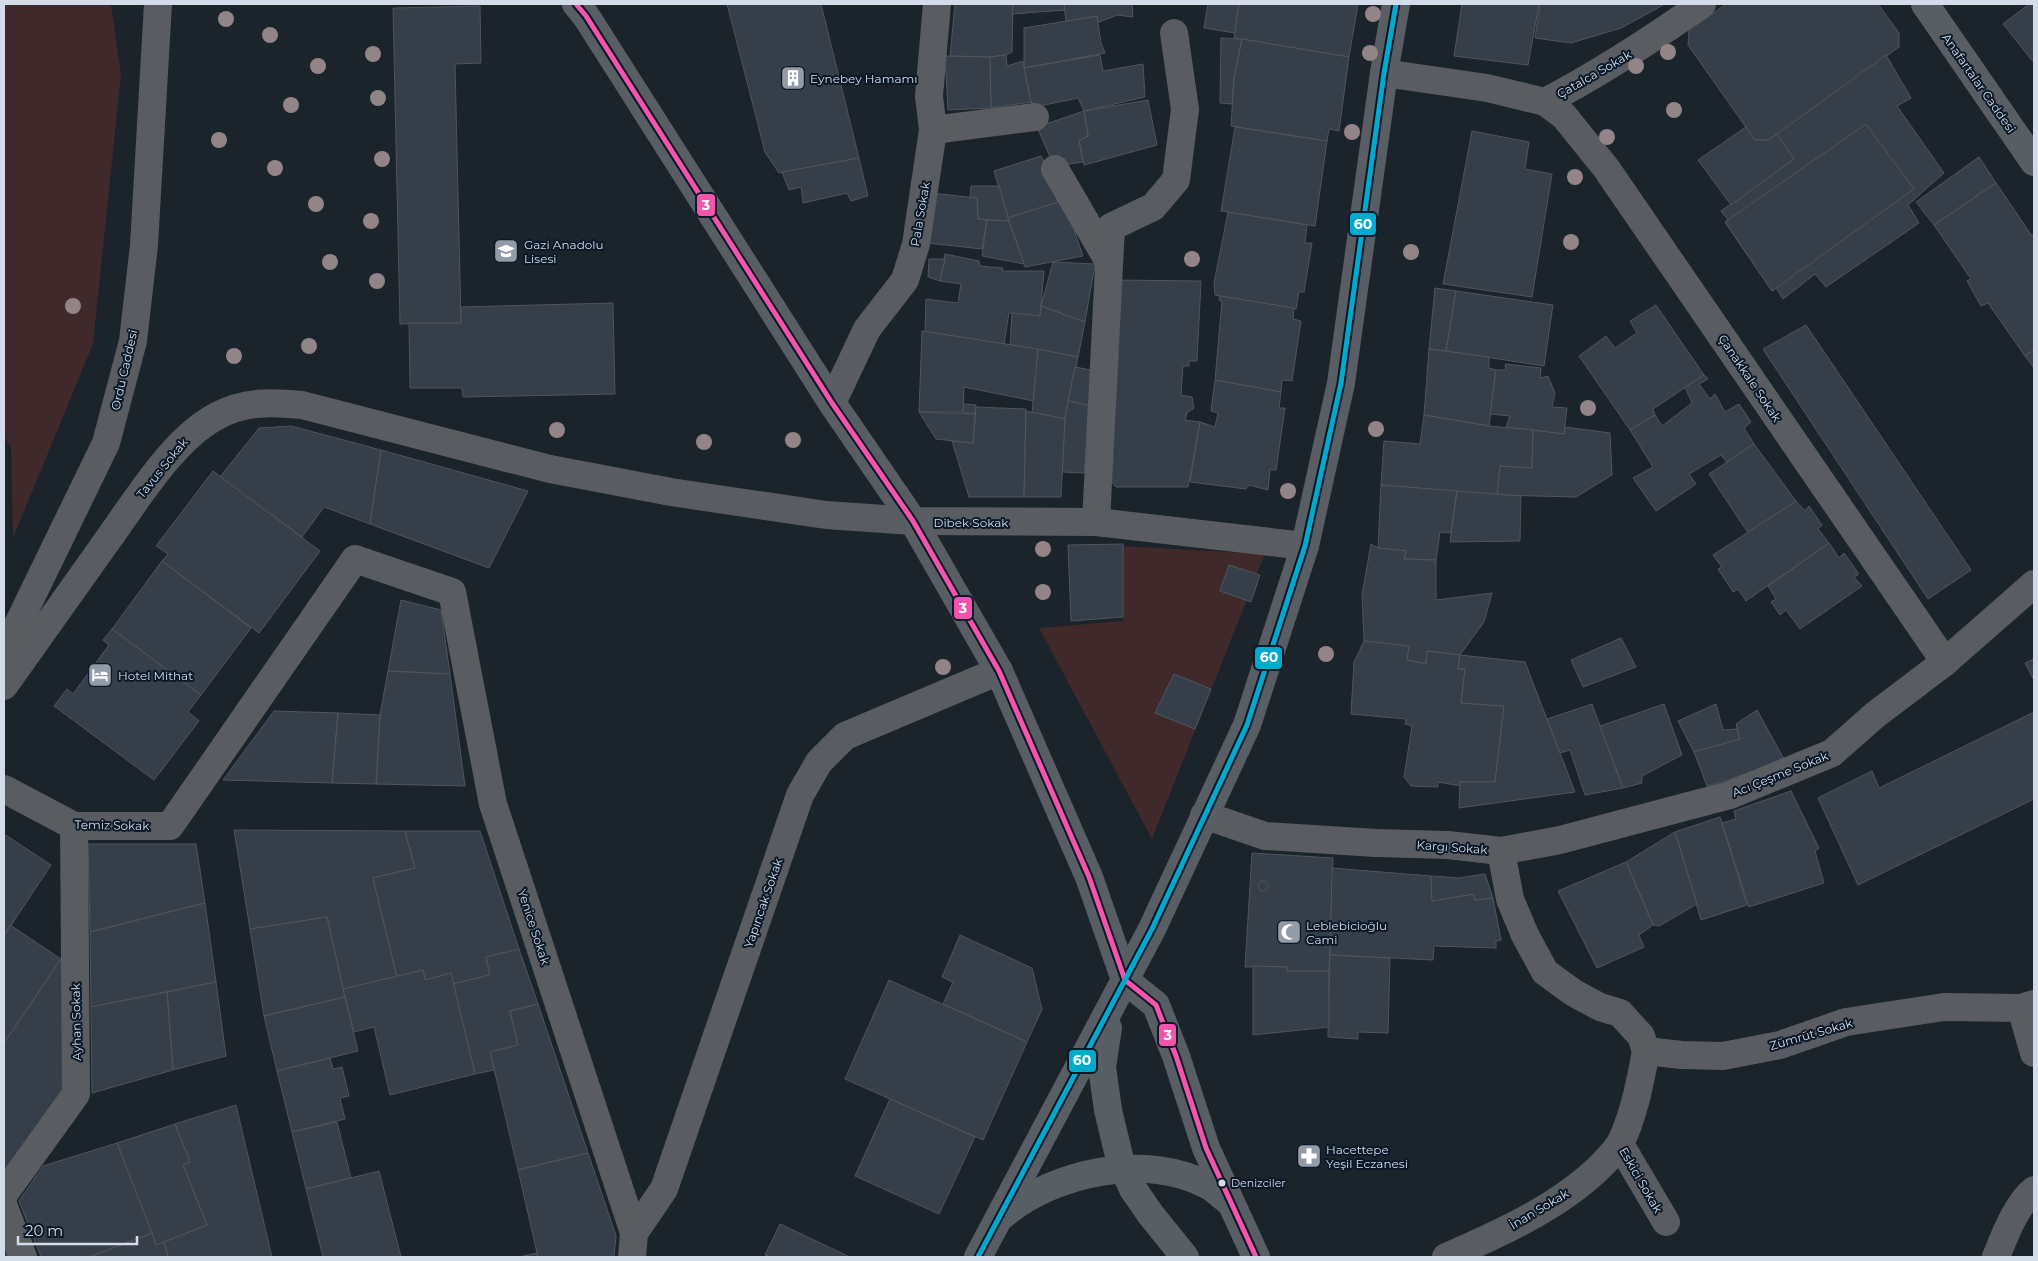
<svg xmlns="http://www.w3.org/2000/svg" width="2038" height="1261" viewBox="0 0 2038 1261" font-family="Montserrat,sans-serif">
<style>
.green{fill:#3f292a}
.building{fill:#363f49;stroke:#4e555c}
.lines{fill:none;stroke-linecap:round;stroke-linejoin:round}
.minor{stroke:#595d61;stroke-width:28}
.major{stroke:#585e64;stroke-width:28}
.bus-1-casing{stroke:#0b1828;stroke-width:9}
.bus-2-casing{stroke:#0b1828;stroke-width:9}
.bus-1{stroke:#f653ac;stroke-width:5}
.bus-2{stroke:#00a9ce;stroke-width:5}
.tree{fill:#938487}
.bus-dot{fill:#d3dce8;stroke:#0b1828;stroke-width:2}
.labels{text-anchor:middle;dominant-baseline:central;stroke-width:4;stroke-linejoin:round;paint-order:stroke}
.bus-label{font-size:11px;fill:#d3dce8;stroke:#0b1828;text-anchor:start}
.street-label{font-size:12px;fill:#d3dce8;stroke:#0b1828}
.poi-label{font-size:12px;fill:#d3dce8;stroke:#0b1828;text-anchor:start}
.line-badge{stroke:#0b1828;stroke-width:2}
.badge-label{font-size:14px;text-anchor:middle;font-weight:bold;fill:#fff}
</style>
<rect width="100%" height="100%" fill="#1b232b"/>
<g class="green">
<path d="M4,4H111L121,75L93,344L13,538L11,448L4,436Z"/>
<path d="M1123,546L1265,554L1152,839L1039,628L1123,621Z"/>
</g>
<g class="building">
<path d="M727,4H821L859,158L779,173L765,152Z"/>
<path d="M955,4H1013L1012,52L1006,55L990,57L950,56Z"/>
<path d="M1013,4H1064L1065,10L1012,14Z"/>
<path d="M1064,4H1132L1133,17L1117,15L1097,23V16L1066,22Z"/>
<path d="M1208,4H1239L1235,33L1204,28Z"/>
<path d="M1239,4H1358L1349,57L1234,38Z"/>
<path d="M1462,4H1539L1528,65L1454,56Z"/>
<path d="M1540,4H1665L1621,28L1571,43L1535,38Z"/>
<path d="M1726,4H1878L1899,33V47L1769,140H1755L1688,45L1689,31Z"/>
<path d="M2029,4H2034V63L2003,24Z"/>
<path d="M480,6L481,63L455,64L461,323L400,324L393,8Z"/>
<path d="M1097,16L1101,43L1105,53L1024,68V28Z"/>
<path d="M1221,38L1242,39L1234,79L1232,104L1220,103Z"/>
<path d="M1242,39L1349,57L1339,131L1329,129L1327,141L1231,126L1234,79Z"/>
<path d="M1006,55L1007,66L1023,61L1031,102L991,108L990,57Z"/>
<path d="M1100,55L1103,71L1143,64L1145,97L1084,111L1078,98L1035,107L1031,102L1024,68Z"/>
<path d="M1886,55L1911,98L1897,106L1944,173L1908,205L1919,223L1826,287L1815,274L1783,299L1776,288L1772,291L1725,222L1728,220L1721,211L1794,159L1777,134Z"/>
<path d="M945,56L990,57L991,108L948,110Z"/>
<path d="M1148,100L1157,145L1084,165L1079,141L1088,136L1084,111Z"/>
<path d="M1084,111L1088,136L1079,141L1083,162L1054,166L1037,127Z"/>
<path d="M1866,124L1914,189L1772,291L1725,222Z"/>
<path d="M1235,127L1327,141L1315,226L1221,211Z"/>
<path d="M1746,127L1755,140H1769L1777,134L1794,159L1731,205L1698,160Z"/>
<path d="M1472,131L1529,142L1525,169L1552,174L1532,297L1443,284Z"/>
<path d="M1041,156L1064,196V200L1008,218L994,171Z"/>
<path d="M1979,157L1996,183L1934,225L1916,202Z"/>
<path d="M859,158L868,196L851,201L847,193L803,203L801,187L789,190L782,172Z"/>
<path d="M1996,183L2032,236L2034,235V350L2025,356L1988,303L1981,306L1967,281L1971,279L1934,225Z"/>
<path d="M971,186H999L1009,221L978,219L977,198L970,197Z"/>
<path d="M931,193L977,198L978,219L987,220L982,249L927,243Z"/>
<path d="M1064,200L1083,256L1025,267L1008,218Z"/>
<path d="M1228,212L1307,225L1305,243H1312L1304,292H1299L1296,309L1215,295L1214,283Z"/>
<path d="M987,220L1009,221L1024,264L982,256Z"/>
<path d="M945,254L979,261L980,266L1003,268L1002,271H1044L1040,316L1009,313L1004,344L925,332L926,299L958,303L961,284L940,281Z"/>
<path d="M929,259H945L940,281L928,277Z"/>
<path d="M1053,262L1095,264L1085,322L1041,306Z"/>
<path d="M1113,280L1201,281L1197,361H1189V366H1183L1181,395L1192,397L1194,408L1187,413L1185,420L1200,422L1188,487H1116L1107,477Z"/>
<path d="M1435,288L1456,291L1446,351L1429,349Z"/>
<path d="M1456,291L1553,305L1544,366L1446,351Z"/>
<path d="M1220,296L1294,308L1293,319L1301,321L1292,381L1282,380L1281,392L1215,380L1222,301L1219,300Z"/>
<path d="M613,303L615,394L463,397L462,388H410L409,323H461V307Z"/>
<path d="M1656,305L1704,375L1653,409L1655,415L1630,430L1579,356L1606,336L1615,348L1637,333L1630,321Z"/>
<path d="M1041,306L1085,322L1078,357L1010,345L1012,313L1040,316Z"/>
<path d="M1806,325L1971,570L1928,599L1763,349Z"/>
<path d="M922,331L1038,349L1034,401L964,387L963,412H919Z"/>
<path d="M1038,349L1078,357L1065,419L1032,413Z"/>
<path d="M1429,349L1489,357V368L1496,370L1489,426L1424,415Z"/>
<path d="M2034,350V368L2025,356Z"/>
<path d="M1505,364L1541,368L1540,378L1548,376L1555,393L1552,407L1567,408L1564,434L1506,427L1510,416L1490,414L1496,370H1506Z"/>
<path d="M1075,367L1096,371L1092,406L1068,401Z"/>
<path d="M1704,375L1708,379L1699,384L1710,399L1715,394L1725,412L1739,404L1751,422L1744,428L1754,444L1727,462L1721,455L1689,474L1696,484L1656,511L1633,478L1653,467L1630,430L1655,415L1662,426L1692,403L1685,387Z"/>
<path d="M1215,380L1281,392L1279,408H1285L1276,470H1270L1268,490L1249,485L1246,489L1190,482L1200,422L1215,427L1218,413L1211,411Z"/>
<path d="M1068,401L1092,406L1084,473L1062,472L1065,419Z"/>
<path d="M964,404L976,405L975,414L963,412Z"/>
<path d="M976,407L1026,409L1024,497H969L952,441L973,443Z"/>
<path d="M1026,411L1065,419L1061,497H1024Z"/>
<path d="M919,412L975,414L973,443L936,439Z"/>
<path d="M1424,415L1489,426L1533,430L1532,468L1500,466L1497,495L1381,485L1384,441L1420,444Z"/>
<path d="M291,426L381,450L370,524L324,507L302,537L220,477L259,428Z"/>
<path d="M1565,427L1610,433L1612,475L1576,497L1497,495L1500,466L1532,468L1533,430L1564,434Z"/>
<path d="M1754,444L1796,501L1748,533L1709,474Z"/>
<path d="M381,450L528,491L489,568L370,524Z"/>
<path d="M213,471L320,551L259,633L162,561L168,554L156,546Z"/>
<path d="M1381,485L1457,491L1451,533L1440,532L1436,560L1404,559L1406,551L1378,548Z"/>
<path d="M1457,491L1521,496L1520,541L1450,542Z"/>
<path d="M1796,501L1805,511L1809,506L1822,525L1818,529L1829,543L1746,601L1738,589L1733,592L1718,569L1722,567L1713,555Z"/>
<path d="M1829,543L1839,558L1844,553L1859,574L1854,577L1862,586L1800,629L1786,610L1780,615L1771,602L1776,599L1768,586Z"/>
<path d="M1123,544V617L1071,621L1068,545Z"/>
<path d="M1371,544L1378,548L1406,551L1404,559L1436,560V600L1492,593L1484,622L1460,655L1427,651L1426,664L1407,660L1409,646L1364,641L1362,595Z"/>
<path d="M162,561L251,628L201,695L112,629Z"/>
<path d="M1229,565L1260,575L1251,602L1220,591Z"/>
<path d="M401,600L441,610L450,674L388,671Z"/>
<path d="M112,629L201,695L188,712L199,721L154,780L54,706L67,689L73,694L109,645L103,640Z"/>
<path d="M1621,638L1636,667L1583,687L1571,660Z"/>
<path d="M1364,641L1409,646L1407,660L1426,664L1427,651L1460,655L1458,669H1465L1461,703L1504,706L1495,782H1460L1461,786L1438,782V787L1411,786L1404,777L1412,726L1405,724L1406,719L1351,714L1354,662Z"/>
<path d="M1460,655L1525,662L1575,792L1459,808L1460,782H1495L1504,706L1461,703L1465,669H1458Z"/>
<path d="M2034,659V680L2025,663Z"/>
<path d="M388,671L450,674L465,786L376,784L380,715Z"/>
<path d="M1174,674L1211,689L1195,729L1155,713Z"/>
<path d="M1592,704L1623,788L1585,795L1570,750L1560,753L1547,719Z"/>
<path d="M1664,704L1682,755L1642,776V783L1623,788L1600,726Z"/>
<path d="M1716,704L1723,730L1737,729L1740,739L1694,752L1678,721Z"/>
<path d="M1757,710L1784,759L1732,779L1707,786L1694,752L1740,739L1736,724Z"/>
<path d="M274,711L338,713L332,783L223,780Z"/>
<path d="M2034,712V799L1858,885L1818,798L1872,771L1879,788Z"/>
<path d="M338,713L380,715L376,784L332,783Z"/>
<path d="M1791,791L1819,848L1815,851L1824,883L1749,907L1722,823L1736,819L1734,811Z"/>
<path d="M1720,817L1747,905L1701,920L1675,832Z"/>
<path d="M234,830L405,831L415,868L373,878L397,977L343,989L327,917L250,929Z"/>
<path d="M405,831H480L519,949L486,957L490,975L453,984L451,973L425,980L423,970L397,977L373,878L415,868Z"/>
<path d="M1675,832L1697,904L1659,926L1653,925L1626,862Z"/>
<path d="M4,834L51,865L4,936Z"/>
<path d="M88,844H196L205,903L90,932Z"/>
<path d="M1252,853L1333,858L1329,971H1287V967H1245Z"/>
<path d="M1626,862L1653,925L1639,935L1644,947L1597,968L1558,891Z"/>
<path d="M1332,868L1431,876L1432,901L1474,894L1475,900L1493,898L1501,940L1496,941V948L1434,946L1433,960L1330,955Z"/>
<path d="M1485,874L1493,898L1475,900L1474,894L1432,901L1431,876L1459,878Z"/>
<circle cx="1263" cy="886" r="5"/>
<path d="M205,903L216,982L91,1007L90,932Z"/>
<path d="M327,917L345,997L264,1016L250,929Z"/>
<path d="M10,925L61,959L4,1043V936Z"/>
<path d="M960,935L1032,968L1042,1009L1027,1042L943,1004L953,982L942,977Z"/>
<path d="M519,949L538,1004L510,1011L518,1045L490,1052L494,1070L475,1074L453,984L490,975L486,957Z"/>
<path d="M1330,955L1390,958L1388,1033L1358,1032V1039L1328,1037Z"/>
<path d="M61,959L64,1088L4,1173V1043Z"/>
<path d="M1253,966L1287,967V971H1329V1027L1253,1035Z"/>
<path d="M423,970L425,980L451,973L475,1074L390,1095L374,1027L354,1032L343,989Z"/>
<path d="M889,980L1027,1042L983,1140L845,1079Z"/>
<path d="M216,982L226,1056L173,1070L167,992Z"/>
<path d="M167,992L173,1070L92,1093L91,1007Z"/>
<path d="M345,997L358,1051L277,1071L264,1016Z"/>
<path d="M538,1004L588,1153L518,1170L490,1052L518,1045L510,1011Z"/>
<path d="M330,1058L333,1069L342,1067L349,1096L340,1098L345,1119L292,1132L277,1071Z"/>
<path d="M890,1099L975,1137L939,1214L855,1176Z"/>
<path d="M236,1105L272,1257H168L164,1242L207,1225L183,1165L190,1162L175,1124Z"/>
<path d="M337,1122L351,1178L306,1189L292,1132Z"/>
<path d="M175,1124L190,1162L183,1165L207,1225L156,1245L117,1143Z"/>
<path d="M117,1143L152,1233L89,1257H41L19,1201L43,1166Z"/>
<path d="M588,1153L616,1236L614,1257H538L518,1170Z"/>
<path d="M379,1171L401,1257H323L306,1189Z"/>
<path d="M780,1224L850,1257H771L765,1255Z"/>
<path d="M152,1233L156,1245L164,1242L168,1257H89Z"/>
<path d="M4,1242L10,1257H4Z"/>
<path d="M537,1253L538,1257H519Z"/>
</g>
<g class="lines">
<g class="minor">
<path d="M1384,73L1487,88L1545,102C1600,73 1651,40 1702,4"/>
<path d="M1545,102L1564,116L1606,168L1945,662"/>
<path d="M933,130L1035,117"/>
<path d="M1055,169L1109,262"/>
<path d="M832,403L867,329L905,280L916,244L933,130L929,96L937,4"/>
<path d="M1096,522L1111,227L1153,207L1176,180L1185,109L1174,33"/>
<path d="M4,653L106,443L133,341L144,245L158,4"/>
<path d="M4,686C38,638 73,589 107,541C136,501 173,439 217,416C245,401 270,402 302,405L550,469L671,492L826,515L913,521L1096,522L1305,546"/>
<path d="M4,789L74,826H170L355,559L452,592L493,804L634,1233L632,1257"/>
<path d="M1204,815L1265,836L1376,843L1448,845L1501,851L1560,840L1730,795L1832,753L1875,715L1945,662L2034,584"/>
<path d="M1501,851L1510,899L1525,935L1545,972L1574,993L1600,1007L1620,1013L1641,1036L1646,1051"/>
<path d="M2021,1008L2034,1053"/>
<path d="M1646,1051L1682,1055L1723,1056L1780,1045L1846,1022L1944,1007L2021,1008L2034,1004"/>
<path d="M1646,1051C1640,1083 1634,1115 1620,1144L1666,1222"/>
<path d="M4,1194L76,1094L74,826"/>
<path d="M4,1207L23,1257"/>
<path d="M634,1233L664,1189L800,795L819,762L845,736L999,671"/>
<path d="M1446,1257C1506,1231 1580,1198 1620,1144"/>
<path d="M1996,1257C2004,1237 2017,1203 2034,1190"/>
</g>
<g class="major">
<path d="M576,4L586,16L832,403L913,521L999,671L1089,877L1125,980L1156,1005L1176,1056L1206,1148L1256,1257"/>
<path d="M1925,4L2034,162"/>
<path d="M1108,1028L1102,1067L1108,1110L1120,1160L1133,1189L1151,1215L1185,1257"/>
<path d="M1003,1215C1054,1172 1147,1152 1209,1186C1216,1190 1223,1197 1230,1202"/>
<path d="M978,1257L1152,929L1247,725L1305,546L1341,383L1384,73L1396,4"/>
</g>
<defs>
<path id="bus-1" d="M576,4L586,16L832,403L913,521L999,671L1089,877L1125,980L1156,1005L1176,1056L1206,1148L1256,1257"/>
<path id="bus-2" d="M978,1257L1152,929L1247,725L1305,546L1341,383L1384,73L1396,4"/>
</defs>
<use href="#bus-1" class="bus-1-casing"/>
<use href="#bus-2" class="bus-2-casing"/>
<use href="#bus-1" class="bus-1"/>
<use href="#bus-2" class="bus-2"/>
</g>
<g class="tree">
<circle cx="1373" cy="14" r="8"/>
<circle cx="226" cy="19" r="8"/>
<circle cx="270" cy="35" r="8"/>
<circle cx="1668" cy="52" r="8"/>
<circle cx="1370" cy="53" r="8"/>
<circle cx="373" cy="54" r="8"/>
<circle cx="318" cy="66" r="8"/>
<circle cx="1636" cy="66" r="8"/>
<circle cx="378" cy="98" r="8"/>
<circle cx="291" cy="105" r="8"/>
<circle cx="1674" cy="110" r="8"/>
<circle cx="1352" cy="132" r="8"/>
<circle cx="1607" cy="137" r="8"/>
<circle cx="219" cy="140" r="8"/>
<circle cx="382" cy="159" r="8"/>
<circle cx="275" cy="168" r="8"/>
<circle cx="1575" cy="177" r="8"/>
<circle cx="316" cy="204" r="8"/>
<circle cx="371" cy="221" r="8"/>
<circle cx="1571" cy="242" r="8"/>
<circle cx="1411" cy="252" r="8"/>
<circle cx="1192" cy="259" r="8"/>
<circle cx="330" cy="262" r="8"/>
<circle cx="377" cy="281" r="8"/>
<circle cx="73" cy="306" r="8"/>
<circle cx="309" cy="346" r="8"/>
<circle cx="234" cy="356" r="8"/>
<circle cx="1588" cy="408" r="8"/>
<circle cx="1376" cy="429" r="8"/>
<circle cx="557" cy="430" r="8"/>
<circle cx="793" cy="440" r="8"/>
<circle cx="704" cy="442" r="8"/>
<circle cx="1288" cy="491" r="8"/>
<circle cx="1043" cy="549" r="8"/>
<circle cx="1043" cy="592" r="8"/>
<circle cx="1326" cy="654" r="8"/>
<circle cx="943" cy="667" r="8"/>
</g>
<defs>
<symbol id="building-square" viewBox="-11 -11 22 22"><rect x="-9" y="-9" width="18" height="18" rx="4" fill="#939ba6" stroke="#0b1828"/><path d="M-4-6H4V6H1V3H-1V6H-4ZM-2.5-4.3h1.7v1.8h-1.7ZM.8-4.3h1.7v1.8H.8ZM-2.5-1h1.7V.8h-1.7ZM.8-1h1.7V.8H.8Z" fill="#fff"/></symbol>
<symbol id="school-square" viewBox="-11 -11 22 22"><rect x="-9" y="-9" width="18" height="18" rx="4" fill="#939ba6" stroke="#0b1828"/><path d="M0-5L7-2L0 1L-7-2ZM-4 1L0 2.5L4 1V4Q0 6-4 4Z" fill="#fff"/></symbol>
<symbol id="hotel-square" viewBox="-11 -11 22 22"><rect x="-9" y="-9" width="18" height="18" rx="4" fill="#939ba6" stroke="#0b1828"/><path d="M-6-4.5h1.5V1H6V5H4.5V3h-9V5H-6ZM-4 0a1.8 1.8 0 1 1 3.6 0ZM.5 0V-2.5h3Q6-2.5 6 0Z" fill="#fff"/></symbol>
<symbol id="mosque-square" viewBox="-11 -11 22 22"><rect x="-9" y="-9" width="18" height="18" rx="4" fill="#939ba6" stroke="#0b1828"/><path d="M3.5-4.9A6 6 0 1 0 3.5 4.9A5 5 0 1 1 3.5-4.9Z" fill="#fff"/></symbol>
<symbol id="pharmacy-square" viewBox="-11 -11 22 22"><rect x="-9" y="-9" width="18" height="18" rx="4" fill="#939ba6" stroke="#0b1828"/><path d="M-2-6h4v4h4v4h-4v4h-4v-4h-4v-4h4Z" fill="#fff"/></symbol>
</defs>
<g fill-rule="evenodd">
<use href="#building-square" x="779" y="64" width="28" height="28"/>
<use href="#school-square" x="492" y="237" width="28" height="28"/>
<use href="#hotel-square" x="86" y="661" width="28" height="28"/>
<use href="#mosque-square" x="1275" y="918" width="28" height="28"/>
<use href="#pharmacy-square" x="1295" y="1142" width="28" height="28"/>
</g>
<circle class="bus-dot" cx="1222" cy="1183" r="4.5"/>
<g class="labels">
<g class="bus-label">
<text x="1231" y="1183">Denizciler</text>
</g>
<g class="street-label">
<text transform="translate(1594 74) rotate(-30)">Çatalca Sokak</text>
<text transform="translate(1979 83) rotate(55)">Anafartalar Caddesi</text>
<text transform="translate(920 214) rotate(-80)">Pala Sokak</text>
<text transform="translate(124 370) rotate(-77)">Ordu Caddesi</text>
<text transform="translate(1750 378) rotate(56)">Çanakkale Sokak</text>
<text transform="translate(162 468) rotate(-51)">Tavus Sokak</text>
<text x="971" y="522">Dibek Sokak</text>
<text transform="translate(1780 774) rotate(-22)">Acı Çeşme Sokak</text>
<text transform="translate(112 825) rotate(1)">Temiz Sokak</text>
<text transform="translate(1452 847) rotate(4)">Kargı Sokak</text>
<text transform="translate(763 903) rotate(-71)">Yapıncak Sokak</text>
<text transform="translate(534 927) rotate(72)">Yenice Sokak</text>
<text transform="translate(76 1022) rotate(-91)">Ayhan Sokak</text>
<text transform="translate(1811 1034) rotate(-16)">Zümrüt Sokak</text>
<text transform="translate(1641 1180) rotate(60)">Eskici Sokak</text>
<text transform="translate(1539 1209) rotate(-31)">İnan Sokak</text>
</g>
<g class="poi-label">
<text x="810" y="78">Eynebey Hamamı</text>
<text x="524" y="244">Gazi Anadolu<tspan x="524" dy="14">Lisesi</tspan></text>
<text x="118" y="675">Hotel Mithat</text>
<text x="1306" y="925">Leblebicioğlu<tspan x="1306" dy="14">Cami</tspan></text>
<text x="1326" y="1149">Hacettepe<tspan x="1326" dy="14">Yeşil Eczanesi</tspan></text>
</g>
</g>
<g class="line-badge">
<rect x="696" y="193" width="20" height="24" rx="5" fill="#f653ac"/>
<rect x="1349" y="212" width="28" height="24" rx="5" fill="#00a9ce"/>
<rect x="953" y="596" width="20" height="24" rx="5" fill="#f653ac"/>
<rect x="1254" y="646" width="29" height="24" rx="5" fill="#00a9ce"/>
<rect x="1158" y="1023" width="19" height="24" rx="5" fill="#f653ac"/>
<rect x="1068" y="1049" width="29" height="24" rx="5" fill="#00a9ce"/>
</g>
<g class="badge-label">
<text x="706" y="210">3</text>
<text x="1363" y="229">60</text>
<text x="963" y="613">3</text>
<text x="1269" y="662">60</text>
<text x="1168" y="1040">3</text>
<text x="1082" y="1065">60</text>
</g>
<rect width="2038" height="1261" fill="none" stroke="#d3dce8" stroke-width="10"/>
<path d="M18 1236v8h119v-8" fill="none" stroke="#d3dce8" stroke-width="2.5"/>
<text x="25" y="1236" font-size="15" fill="#d3dce8" stroke="#0b1828" stroke-width="4" paint-order="stroke">20 m</text>
</svg>
